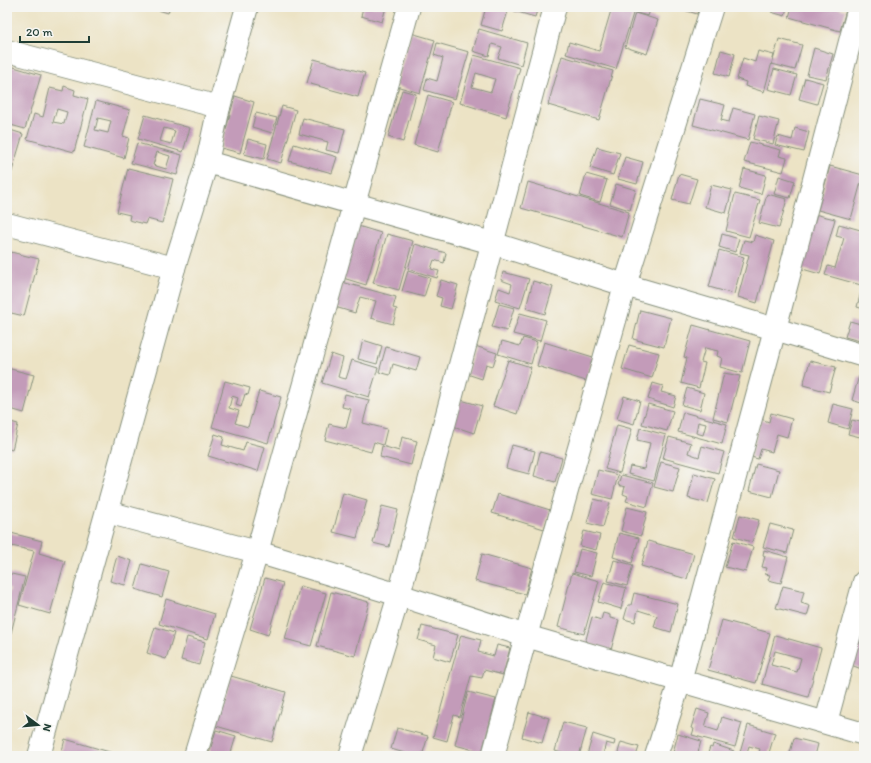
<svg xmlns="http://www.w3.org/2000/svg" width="871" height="763" viewBox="0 0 871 763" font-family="Itim,sans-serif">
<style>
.building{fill:#c39bb9;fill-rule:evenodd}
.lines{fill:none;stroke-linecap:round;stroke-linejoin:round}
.minor-casing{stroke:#86907c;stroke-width:24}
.minor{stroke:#fff;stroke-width:22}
</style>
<rect width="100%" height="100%" fill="#f6f6f2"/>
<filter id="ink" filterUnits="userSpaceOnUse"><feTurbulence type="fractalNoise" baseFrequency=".025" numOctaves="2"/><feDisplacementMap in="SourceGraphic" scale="8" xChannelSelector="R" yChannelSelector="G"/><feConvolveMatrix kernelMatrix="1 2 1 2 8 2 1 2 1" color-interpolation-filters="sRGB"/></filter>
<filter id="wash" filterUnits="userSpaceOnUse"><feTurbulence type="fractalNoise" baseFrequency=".012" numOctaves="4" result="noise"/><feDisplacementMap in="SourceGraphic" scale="16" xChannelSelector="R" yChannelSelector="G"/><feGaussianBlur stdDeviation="0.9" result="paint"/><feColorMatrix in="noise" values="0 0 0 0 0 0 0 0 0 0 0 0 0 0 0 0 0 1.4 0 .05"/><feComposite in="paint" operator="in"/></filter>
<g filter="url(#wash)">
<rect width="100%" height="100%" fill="#ece3c5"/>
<g id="blocks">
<g class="building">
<path d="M148,7H170L168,13Z"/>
<path d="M363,7H386L382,22L361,16Z"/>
<path d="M486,7H492L508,11L502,31L481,25Z"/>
<path d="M515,7H538L535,17L514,11Z"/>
<path d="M612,7H635L616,69L566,54L569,42L599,51Z"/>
<path d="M638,7H651L648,16L636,13Z"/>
<path d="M685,7H699L697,14L684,10Z"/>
<path d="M773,7H787L785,16L771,12Z"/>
<path d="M792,7H835L846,10L840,31L789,17Z"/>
<path d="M635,13L658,20L647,54L625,47Z"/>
<path d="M479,29L527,43L521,65L498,58L502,47L492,44L489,56L473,51Z"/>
<path d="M411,33L435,40L420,93L396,86Z"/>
<path d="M779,39L802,45L795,70L772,64Z"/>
<path d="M437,43L469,52L455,99L424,90L427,78L437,81L443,58L434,55Z"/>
<path d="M814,48L833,54L826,79L807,75Z"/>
<path d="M721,50L735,54L729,77L715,73Z"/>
<path d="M758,51L774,55L764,92L745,86L746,82L737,79L743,58L755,62Z"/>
<path d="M474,55L520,68L506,117L460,103ZM476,73L495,79L491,92L472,87Z"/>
<path d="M562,56L613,71L599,120L548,105Z"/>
<path d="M314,59L365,73L358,97L307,83Z"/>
<path d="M7,65L41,75L25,129L7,124Z"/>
<path d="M774,69L797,75L791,95L768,89Z"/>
<path d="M805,78L823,83L817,104L799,99Z"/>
<path d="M64,86L75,90L74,95L88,99L74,152L27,139L34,114L43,117L50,88L63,91ZM57,109L67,112L64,124L53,122Z"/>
<path d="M402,90L416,94L403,142L388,137Z"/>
<path d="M428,95L452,102L438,152L414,145Z"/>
<path d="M235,96L254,102L240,153L221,148Z"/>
<path d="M700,99L725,105L721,120L729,122L733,108L755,114L748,140L693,125Z"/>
<path d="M96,101L130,110L123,136L129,138L124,158L84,147ZM98,118L111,121L108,133L95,130Z"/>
<path d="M282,106L296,110L281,163L267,159Z"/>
<path d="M256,113L277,118L272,133L252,127Z"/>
<path d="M145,115L190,128L183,152L138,139ZM164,128L175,131L171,144L160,141Z"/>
<path d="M759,116L779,121L773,144L753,139Z"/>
<path d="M303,118L345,129L339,153L326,150L328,142L299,134Z"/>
<path d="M795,128L809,132L804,152L775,145L778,136L792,140Z"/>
<path d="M7,129L23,134L7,188Z"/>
<path d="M248,139L267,144L264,159L244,154Z"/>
<path d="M750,142L781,150L779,156L787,158L783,172L744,162Z"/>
<path d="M137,143L182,155L177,175L131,163ZM157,152L170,156L166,169L153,165Z"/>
<path d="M294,144L337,157L332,173L289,161Z"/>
<path d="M597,147L620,153L613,175L590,168Z"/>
<path d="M625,157L643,162L637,184L618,179Z"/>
<path d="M830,166L863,175L851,219L818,210Z"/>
<path d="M128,168L173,179L162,223L147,219L145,224L129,220L130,215L117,212Z"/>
<path d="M744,169L766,175L761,194L739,188Z"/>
<path d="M586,174L607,180L600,202L580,196Z"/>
<path d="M679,174L697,179L689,204L672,200Z"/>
<path d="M779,176L795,181L790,198L774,194Z"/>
<path d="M528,182L629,212L622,237L521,208Z"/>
<path d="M616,184L636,190L630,210L610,204Z"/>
<path d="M711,185L732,190L726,213L705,207Z"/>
<path d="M735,194L760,200L749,237L726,231Z"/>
<path d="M767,194L787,199L779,228L759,223Z"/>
<path d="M814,214L835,219L820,274L799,268Z"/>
<path d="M839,224L864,231V274L861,285L825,275L828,266L835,268L844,238L836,236Z"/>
<path d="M358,226L381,233L366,285L343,278Z"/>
<path d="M387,234L413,241L399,290L373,283Z"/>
<path d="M722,234L739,239L735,252L719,247Z"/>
<path d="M755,235L774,241L757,303L738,297L749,255L740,253L744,240L753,242Z"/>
<path d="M415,244L446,253L444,263L434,260L431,269L439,271L437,278L408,269Z"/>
<path d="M719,250L744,257L734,294L709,287Z"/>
<path d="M7,251L39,259L24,316L7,312Z"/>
<path d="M408,271L430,278L424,297L402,291Z"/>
<path d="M503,272L529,279L520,308L495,300L499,288L510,292L512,284L501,280Z"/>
<path d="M441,280L458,285L451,309L440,306L442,298L436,296Z"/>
<path d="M533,281L553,287L545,314L526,308Z"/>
<path d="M342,282L396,297L393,308L397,309L393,324L371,318L376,301L360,297L355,313L335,307Z"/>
<path d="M862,288H864V309L857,307Z"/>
<path d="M499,304L514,308L507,331L492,327Z"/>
<path d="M640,310L671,318L664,347L633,339Z"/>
<path d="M520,313L546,320L540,341L513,334Z"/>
<path d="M850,321L864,325V342L845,337Z"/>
<path d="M693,325L750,341L742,373L720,367L722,358L717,356L718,351L705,348L701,362L705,363L699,388L681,383L687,358L684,357Z"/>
<path d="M523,338L537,342L531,364L498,354L502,341L520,346Z"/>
<path d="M363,340L382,346L377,364L358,359Z"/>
<path d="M544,342L593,357L586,381L537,366Z"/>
<path d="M629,345L659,353L652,378L622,369Z"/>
<path d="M475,346L497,353L493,366L486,364L482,379L467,374Z"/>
<path d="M386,347L420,357L416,371L393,364L390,375L379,372Z"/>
<path d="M331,354L343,358L338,377L346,379L352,360L378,368L369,397L322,383Z"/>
<path d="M508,360L531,367L517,414L493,406Z"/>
<path d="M810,361L836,367L829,392L803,385Z"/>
<path d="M7,368L34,375L24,413L7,408Z"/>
<path d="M724,373L740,376L728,422L713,418Z"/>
<path d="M859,376L864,378V404L852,400Z"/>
<path d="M225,381L250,388L248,395L245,394L241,407L236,405L238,398L232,396L229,408L239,411L235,423L248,427L259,391L281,397L268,443L212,427Z"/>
<path d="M653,383L663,386L661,392L676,396L673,407L648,399Z"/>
<path d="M687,388L704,393L700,410L682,405Z"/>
<path d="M345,394L369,400L363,423L387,429L383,445L374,442L371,452L325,440L329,424L346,428L351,409L342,407Z"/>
<path d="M624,396L640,401L634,424L617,419Z"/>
<path d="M461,400L482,406L474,433L453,426Z"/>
<path d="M648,404L673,411L667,431L642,424Z"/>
<path d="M833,404L853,409L848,429L828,423Z"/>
<path d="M683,412L727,424L722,444L678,432ZM698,422L706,424L703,435L696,433Z"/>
<path d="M771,413L792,419L787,437L777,434L772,452L761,449L758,459L751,457L761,419L769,422Z"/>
<path d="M852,420L864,423V438L848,434Z"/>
<path d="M7,421L18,424L12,450L7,448Z"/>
<path d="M617,425L632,429L620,473L605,469Z"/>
<path d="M640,428L666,435L654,481L628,474L630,466L644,469L650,443L637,440Z"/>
<path d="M215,434L224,437L222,445L243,451L246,442L265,447L258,471L208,456Z"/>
<path d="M402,437L417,441L411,465L380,457L382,446L399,451Z"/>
<path d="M669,437L691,443L688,453L699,457L702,446L724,452L718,473L663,458Z"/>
<path d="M512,445L535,451L529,474L506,468Z"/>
<path d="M540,452L562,458L555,482L534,476Z"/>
<path d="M661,462L680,467L673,492L654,487Z"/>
<path d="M756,464L779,470L772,497L749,491Z"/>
<path d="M598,470L618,475L612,499L592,494Z"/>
<path d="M694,473L715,479L708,503L688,498Z"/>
<path d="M621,475L653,483L647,507L626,501L628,496L623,494L625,487L618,485Z"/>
<path d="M343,493L367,500L357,538L333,532Z"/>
<path d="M498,494L550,510L544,529L492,513Z"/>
<path d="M594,499L610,503L603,527L587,523Z"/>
<path d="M382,506L398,510L389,547L373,543Z"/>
<path d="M627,507L647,512L641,536L621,531Z"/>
<path d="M740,515L759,520L752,542L734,537Z"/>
<path d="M770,524L793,530L787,553L763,547Z"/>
<path d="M584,531L600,535L596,550L580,546Z"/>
<path d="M7,532L42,541L39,553L65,561L50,614L19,605L34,551L7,545Z"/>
<path d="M619,533L639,538L632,563L613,557Z"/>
<path d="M648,541L694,554L687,579L641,566Z"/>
<path d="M733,541L753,547L746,572L725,567Z"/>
<path d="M580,549L597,553L591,576L574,572Z"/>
<path d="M764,550L788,557L781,583L768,580L770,575L765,574L767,568L762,567L765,556L763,555Z"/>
<path d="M482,554L532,568L525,594L475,581Z"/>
<path d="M117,556L132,561L125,585L110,581Z"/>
<path d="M614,560L633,565L627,586L608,581Z"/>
<path d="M142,564L169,572L162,597L135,589Z"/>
<path d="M7,573L25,577L11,633L7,632V601L10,589L7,588Z"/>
<path d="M572,573L599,581L584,634L558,627Z"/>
<path d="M265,578L283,583L268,635L250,629Z"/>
<path d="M604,582L626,588L621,609L598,602Z"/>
<path d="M300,586L326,593L311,646L285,639Z"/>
<path d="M783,586L804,591L801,603L810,606L807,616L776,608Z"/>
<path d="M331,592L369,602L355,656L317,646Z"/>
<path d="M634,593L678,604L671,632L654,627L657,616L638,610L635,622L624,619L628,605H631Z"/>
<path d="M166,599L215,614L208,639L159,624Z"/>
<path d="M603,613L610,615V618L619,620L611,650L585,643L592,617L601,620Z"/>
<path d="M722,620L770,633L756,683L708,670Z"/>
<path d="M422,626L458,635L450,662L433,657L436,645L418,640Z"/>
<path d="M155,627L174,633L166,659L147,653Z"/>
<path d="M861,634L864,635V670L851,665Z"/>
<path d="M461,635L481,640L478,652L494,656L497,645L510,648L503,675L484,670L482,678L471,676L460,717L454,715L447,741L433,737Z"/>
<path d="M775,635L821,648L808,697L762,684ZM775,651L801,658L797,672L771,665Z"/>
<path d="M187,637L205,642L199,665L181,660Z"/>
<path d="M231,676L286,692L272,742L216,726Z"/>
<path d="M468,692L496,699L482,752L455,745Z"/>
<path d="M697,709L709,713L705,727L718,731L722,717L742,723L735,747L692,735L694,729L691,728Z"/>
<path d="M529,712L549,718L542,743L522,737Z"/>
<path d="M563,722L587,728L579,756H572L555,751Z"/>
<path d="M748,725L775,733L768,756H758L760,749L749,746L746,756H739Z"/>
<path d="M397,728L428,736L422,756H415L391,749Z"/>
<path d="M216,730L236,736L230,756H214L209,754Z"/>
<path d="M593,734L615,741L614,745L606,743L603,754L609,756H592L587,755Z"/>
<path d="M678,734L701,741L697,756H672Z"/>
<path d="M794,738L818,744L815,756H789Z"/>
<path d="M65,739L113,753L112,756H65L61,755Z"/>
<path d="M621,742L639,747L636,756H617Z"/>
<path d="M713,744L734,751L732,756H707L710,747L712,748Z"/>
</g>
</g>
</g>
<g filter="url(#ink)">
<use href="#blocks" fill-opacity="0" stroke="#86907c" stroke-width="1"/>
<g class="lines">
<defs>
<g id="minor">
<path d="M7,51L219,107"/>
<path d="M207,162L492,243L625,285L775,329L864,356"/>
<path d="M7,224L174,268"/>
<path d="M107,512L257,552L399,595L526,636L864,734"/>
<path d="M826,722L864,582"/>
<path d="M39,756L174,268L207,162L219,107L247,7"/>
<path d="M195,756L257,552L409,7"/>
<path d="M350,756L399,595L555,7"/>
<path d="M493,756L526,636L625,285L712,7"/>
<path d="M656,756L680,681L775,329L859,7"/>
</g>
</defs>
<use href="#minor" class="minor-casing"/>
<use href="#minor" class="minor"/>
</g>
</g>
<rect width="871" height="763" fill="none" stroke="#f6f6f2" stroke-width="24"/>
<g transform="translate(38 725) rotate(106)" stroke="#f6f6f2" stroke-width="3" paint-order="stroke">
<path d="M0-3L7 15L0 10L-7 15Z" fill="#1f3d34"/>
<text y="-6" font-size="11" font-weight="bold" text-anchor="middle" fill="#1f3d34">N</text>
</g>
<path d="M20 36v6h69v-6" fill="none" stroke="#1f3d34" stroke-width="2"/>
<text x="26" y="36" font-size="12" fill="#1f3d34" stroke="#f6f6f2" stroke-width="3" paint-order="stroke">20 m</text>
</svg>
